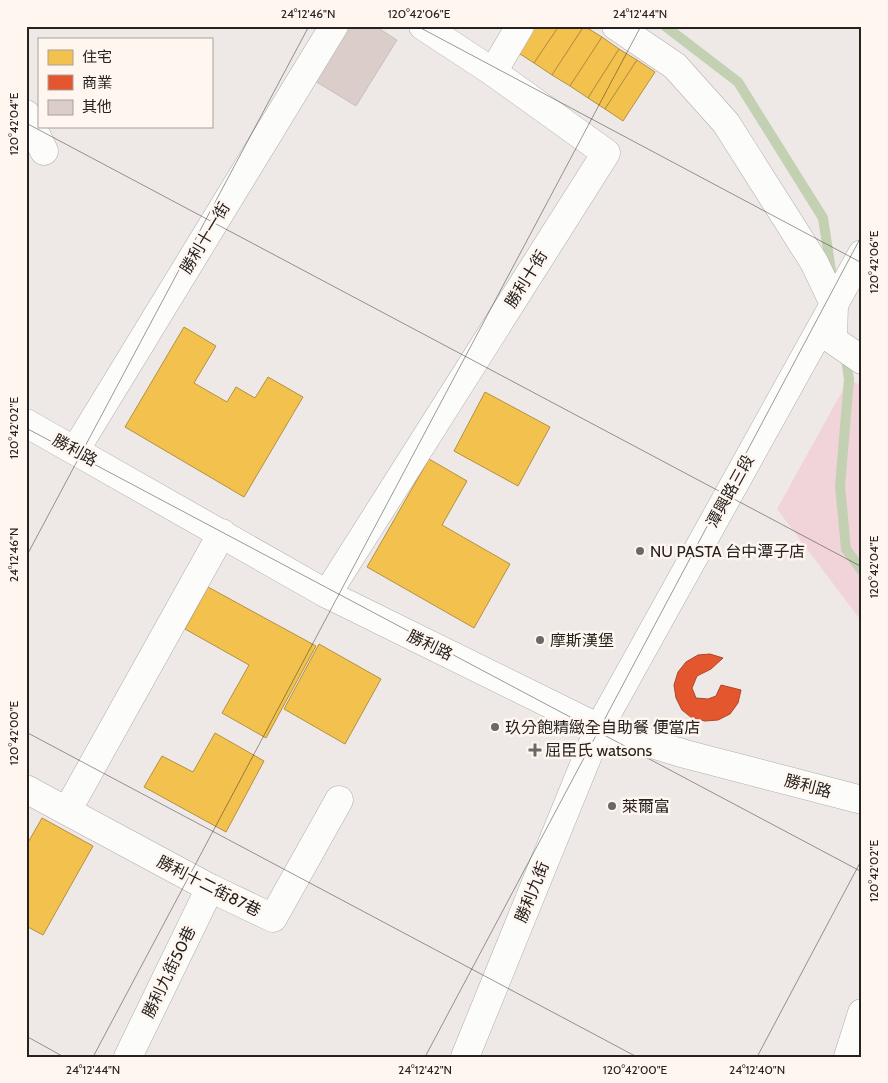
<svg xmlns="http://www.w3.org/2000/svg" width="888" height="1083" viewBox="0 0 888 1083" font-family="Cabin,'Noto Sans TC',sans-serif">
<style>
.green{fill:#f0d4da}
.homes{fill:#f2c14e;stroke:#b49140}
.shops{fill:#e4572e;stroke:#ab472a}
.lines{fill:none;stroke-linecap:round;stroke-linejoin:round}
.stream{stroke:#c3d1b2;stroke-width:10}
.building{fill:#dbceca;stroke:#c5c1c0}
.minor-casing{stroke:#b1adab;stroke-width:29}
.minor{stroke:#fcfcfb;stroke-width:28}
.ticks{fill:none;stroke:#252220;stroke-width:1;stroke-opacity:0.45}
.poi-dot{fill:#6b6865;stroke:#fff6ef;stroke-width:2}
.labels{text-anchor:middle;dominant-baseline:central;stroke-width:5;stroke-linejoin:round;paint-order:stroke}
.street-label{font-size:16px;fill:#252220;stroke:#fff6ef}
.poi-label{font-size:16px;fill:#252220;stroke:#fff6ef;text-anchor:start}
.neatline{fill:none;stroke:#252220;stroke-width:2}
.ticks-label{font-size:12px;text-anchor:middle;fill:#252220}
</style>
<rect width="100%" height="100%" fill="#eee9e6"/>
<path class="green" d="M849,379L862,386V622L777,509Z"/>
<g class="homes">
<path d="M534,26H559L534,63L517,52Z"/>
<path d="M559,26H584L552,75L534,63Z"/>
<path d="M584,26L602,37L570,86L552,75Z"/>
<path d="M602,37L619,49L588,98L570,86Z"/>
<path d="M619,49L637,60L605,109L588,98Z"/>
<path d="M637,60L655,72L623,121L605,109Z"/>
<path d="M184,327L216,346L194,383L227,402L236,387L255,398L268,377L303,397L244,497L125,427Z"/>
<path d="M485,392L550,427L518,486L454,451Z"/>
<path d="M429,459L467,481L442,525L510,564L474,628L367,567Z"/>
<path d="M208,587L316,646L266,738L222,713L249,665L185,629Z"/>
<path d="M319,644L381,679L345,744L284,709Z"/>
<path d="M215,733L264,761L226,832L144,787L162,756L193,772Z"/>
<path d="M42,818L93,846L43,935L26,926V846Z"/>
</g>
<path class="shops" d="M710,654L723,658L711,669L697,676L692,688L696,698L708,699L716,696L721,685L741,690L738,703L730,714L718,720L705,721L692,718L682,710L676,698L674,685L678,672L686,662L698,655Z"/>
<g class="lines">
<g class="stream">
<path d="M665,26L738,82L823,218L832,277"/>
<path d="M845,353L849,379L840,486L846,549L862,571"/>
</g>
</g>
<path class="building" d="M349,26H375L397,40L356,106L315,81Z"/>
<g class="lines">
<defs>
<g id="minor">
<path d="M616,26L675,66L726,123L814,262L834,304L833,340L862,360"/>
<path d="M493,72L520,26"/>
<path d="M26,114L44,151"/>
<path d="M26,423L327,594L599,728L685,754L862,800"/>
<path d="M76,449L334,26"/>
<path d="M327,594L606,153L493,72L423,26"/>
<path d="M26,789L210,888L273,918L339,800"/>
<path d="M67,811L222,533"/>
<path d="M128,1057L210,888"/>
<path d="M465,1057L599,728L862,254"/>
<path d="M848,1057L862,1013"/>
</g>
</defs>
<use href="#minor" class="minor-casing"/>
<use href="#minor" class="minor"/>
</g>
<path class="ticks" d="M417,26L862,263M26,123L862,567M26,428L862,872M26,557L309,26M26,732L637,1057M26,1036L64,1057M93,1057L641,26M425,1057L862,235M757,1057L862,859"/>
<g class="poi-dot">
<circle cx="640" cy="551" r="5"/>
<circle cx="540" cy="640" r="5"/>
<circle cx="495" cy="727" r="5"/>
<path d="M532.5 742.5h5v5h5v5h-5v5h-5v-5h-5v-5h5z"/>
<circle cx="612" cy="806" r="5"/>
</g>
<g class="labels">
<g class="street-label">
<text transform="translate(205 238) rotate(-59)">勝利十一街</text>
<text transform="translate(526 279) rotate(-58)">勝利十街</text>
<text transform="translate(75 450) rotate(29)">勝利路</text>
<text transform="translate(730 491) rotate(-61)">潭興路三段</text>
<text transform="translate(430 645) rotate(26)">勝利路</text>
<text transform="translate(808 786) rotate(15)">勝利路</text>
<text transform="translate(209 886) rotate(27)">勝利十二街87巷</text>
<text transform="translate(532 892) rotate(-68)">勝利九街</text>
<text transform="translate(169 972) rotate(-64)">勝利九街50巷</text>
</g>
<g class="poi-label">
<text x="650" y="551">NU PASTA 台中潭子店</text>
<text x="550" y="640">摩斯漢堡</text>
<text x="505" y="727">玖分飽精緻全自助餐 便當店</text>
<text x="545" y="750">屈臣氏 watsons</text>
<text x="622" y="806">萊爾富</text>
</g>
</g>
<rect width="888" height="1083" fill="none" stroke="#fff6ef" stroke-width="55"/>
<rect x="38" y="38" width="175" height="90" fill="#fff6ef" stroke="#a8a19c"/>
<rect x="48" y="50" width="25" height="15" fill="#f2c14e" stroke="#a8a19c"/>
<text x="82" y="62" font-size="15" fill="#252220">住宅</text>
<rect x="48" y="75" width="25" height="15" fill="#e4572e" stroke="#a8a19c"/>
<text x="82" y="88" font-size="15" fill="#252220">商業</text>
<rect x="48" y="100" width="25" height="15" fill="#dbceca" stroke="#a8a19c"/>
<text x="82" y="112" font-size="15" fill="#252220">其他</text>
<rect x="28" y="28" width="832" height="1028" class="neatline"/>
<g class="ticks-label">
<text x="308" y="18">24°12'46"N</text>
<text x="419" y="18">120°42'06"E</text>
<text x="640" y="18">24°12'44"N</text>
<text transform="translate(14 124) rotate(-90)" y="4">120°42'04"E</text>
<text transform="translate(874 262) rotate(-90)" y="4">120°42'06"E</text>
<text transform="translate(14 428) rotate(-90)" y="4">120°42'02"E</text>
<text transform="translate(14 555) rotate(-90)" y="4">24°12'46"N</text>
<text transform="translate(874 567) rotate(-90)" y="4">120°42'04"E</text>
<text transform="translate(14 733) rotate(-90)" y="4">120°42'00"E</text>
<text transform="translate(874 871) rotate(-90)" y="4">120°42'02"E</text>
<text x="93" y="1074">24°12'44"N</text>
<text x="425" y="1074">24°12'42"N</text>
<text x="635" y="1074">120°42'00"E</text>
<text x="757" y="1074">24°12'40"N</text>
</g>
</svg>
